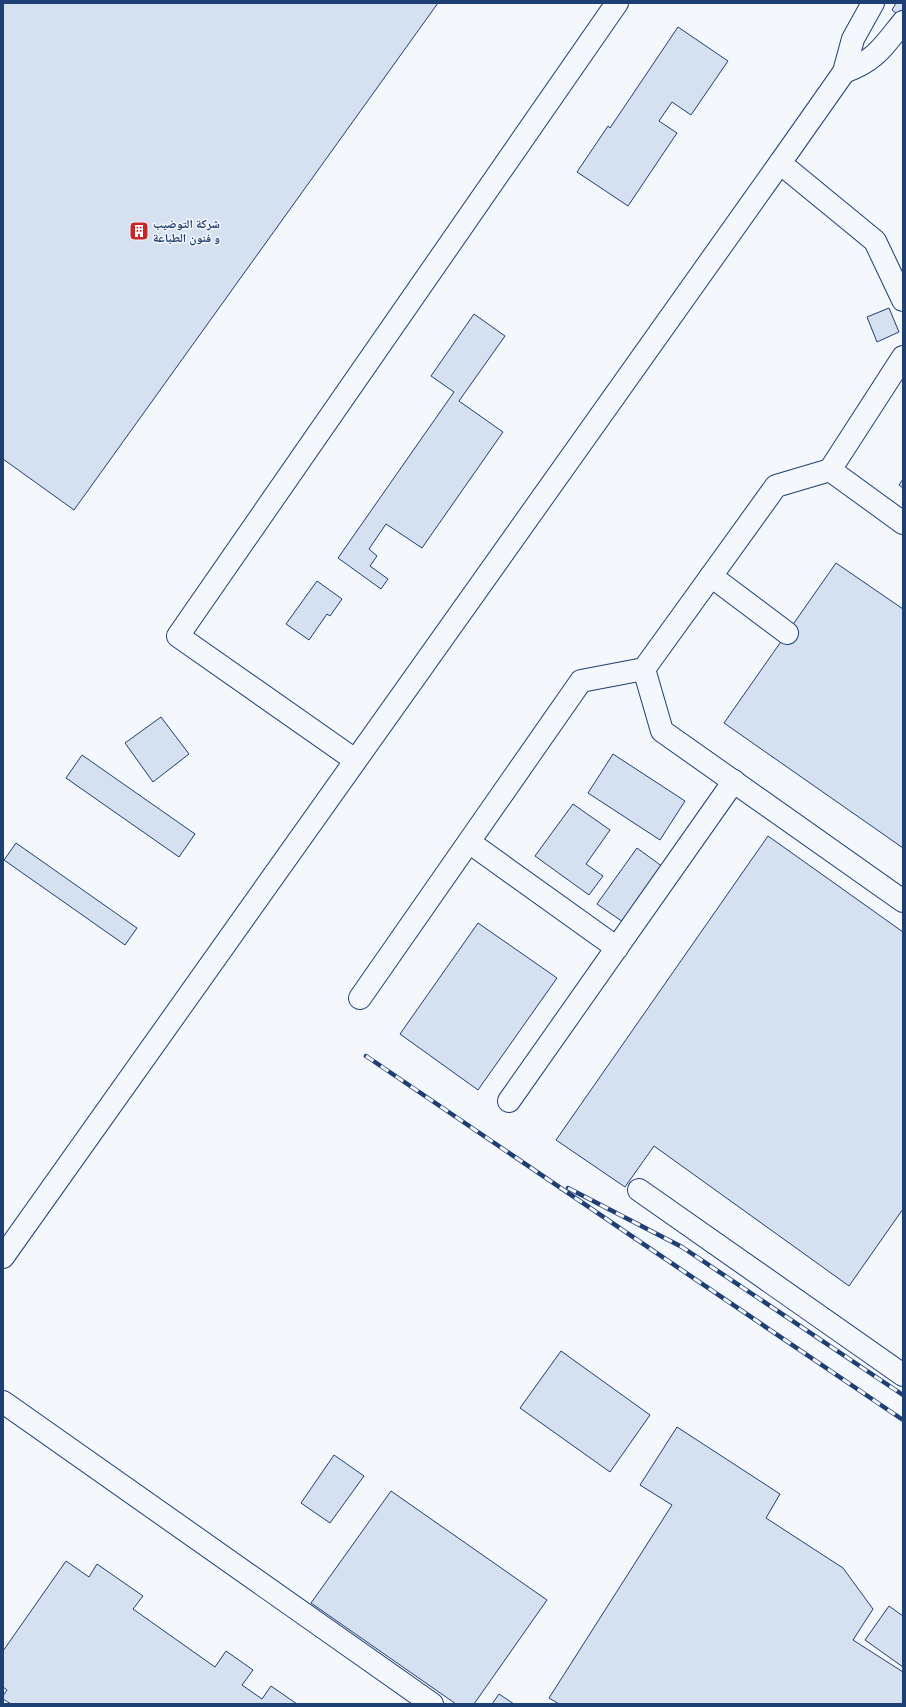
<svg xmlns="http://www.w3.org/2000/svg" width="906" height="1707" viewBox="0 0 906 1707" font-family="Karla,'Noto Naskh Arabic',sans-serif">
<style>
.building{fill:#d5e0f0;stroke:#1d3f73}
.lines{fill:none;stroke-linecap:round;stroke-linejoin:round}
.minor-casing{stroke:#1d3f73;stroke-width:24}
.major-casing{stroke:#1d3f73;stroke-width:24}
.minor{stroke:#f4f7fb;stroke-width:22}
.major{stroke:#f4f7fb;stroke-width:22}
.rail-casing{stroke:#1d3f73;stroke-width:4.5}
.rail{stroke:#f4f7fb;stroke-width:3;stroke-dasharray:9;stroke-linecap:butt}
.labels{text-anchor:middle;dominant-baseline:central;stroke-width:3;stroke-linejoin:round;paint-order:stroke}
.poi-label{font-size:12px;font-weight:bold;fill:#1d3f73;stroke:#f4f7fb;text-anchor:start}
</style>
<rect width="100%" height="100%" fill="#f4f7fb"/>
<g class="building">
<path d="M3,3H438L74,510L3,459Z"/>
<path d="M896,3H903V14L901,17L892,10Z"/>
<path d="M678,27L728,61L691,115L672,102L659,121L677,133L628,206L577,172L608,126L610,128Z"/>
<path d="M889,308L899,332L877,342L867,317Z"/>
<path d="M474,314L505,336L459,401L503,432L422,548L386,524L369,549L377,556L370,566L388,579L381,589L338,558L454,392L431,376Z"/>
<path d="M903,479V488L899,485Z"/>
<path d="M836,563L903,609V848L724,723Z"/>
<path d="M317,581L342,599L330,616L327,614L309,640L286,624Z"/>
<path d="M161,717L189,754L153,782L125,743Z"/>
<path d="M613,754L685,801L660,840L588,793Z"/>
<path d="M82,755L195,834L179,857L66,778Z"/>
<path d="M573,804L610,830L586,864L603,876L589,895L535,856Z"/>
<path d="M768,836L903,932V1209L849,1286L654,1146L625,1187L556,1140Z"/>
<path d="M16,843L137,928L125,945L4,860Z"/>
<path d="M637,848L663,867L623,922L597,904Z"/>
<path d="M478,923L557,978L478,1090L400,1034Z"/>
<path d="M561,1351L650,1415L610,1472L520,1408Z"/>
<path d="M677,1427L780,1494L766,1518L843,1568L873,1609L853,1640L903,1672V1704H559L549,1698L672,1505L640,1485Z"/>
<path d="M334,1455L364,1476L330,1523L301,1503Z"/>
<path d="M391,1491L547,1600L474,1704H456L311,1603Z"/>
<path d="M66,1561L89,1577L97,1564L143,1596L133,1609L215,1667L226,1651L253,1670L242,1685L262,1699L271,1686L297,1704H11L3,1699V1696L7,1690L3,1687V1651Z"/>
<path d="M889,1606L903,1616V1667L865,1640Z"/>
<path d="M499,1694L514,1704H492Z"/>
</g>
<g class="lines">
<defs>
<g id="minor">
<path d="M780,163L875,241L903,300"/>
<path d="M903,357L830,470L903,523"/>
<path d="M830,470L776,486L644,669L662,731L903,901"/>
<path d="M711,576L787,633"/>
<path d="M355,760L178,636L617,3"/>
<path d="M469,842L617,948"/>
<path d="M360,998L581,681L644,669"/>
<path d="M509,1101L734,781"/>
<path d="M639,1190L903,1375"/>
<path d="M3,1402L432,1704"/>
</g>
<g id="major">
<path d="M844,72C875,61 883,47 903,22"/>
<path d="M3,1257L780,163L844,72L853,39L873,3"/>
</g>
</defs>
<use href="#minor" class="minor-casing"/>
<use href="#major" class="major-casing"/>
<use href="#minor" class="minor"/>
<use href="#major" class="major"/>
<defs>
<g id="rail">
<path d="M366,1056L903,1420"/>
<path d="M568,1188L682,1247L903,1395"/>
</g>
</defs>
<use href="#rail" class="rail-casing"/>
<use href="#rail" class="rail"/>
</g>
<defs>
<symbol id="building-square" viewBox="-11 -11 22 22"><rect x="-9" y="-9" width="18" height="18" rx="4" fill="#c62828" stroke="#f4f7fb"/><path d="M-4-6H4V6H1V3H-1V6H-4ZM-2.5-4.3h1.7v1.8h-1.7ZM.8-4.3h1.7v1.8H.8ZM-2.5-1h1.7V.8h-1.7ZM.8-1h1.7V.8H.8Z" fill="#fff"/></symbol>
</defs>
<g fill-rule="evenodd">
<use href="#building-square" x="128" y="220" width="22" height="22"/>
</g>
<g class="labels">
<g class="poi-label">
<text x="153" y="224">شركة التوضيب<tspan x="153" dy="14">و فنون الطباعة</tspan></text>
</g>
</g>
<rect width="906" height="1707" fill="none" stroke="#1d3f73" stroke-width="8"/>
</svg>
